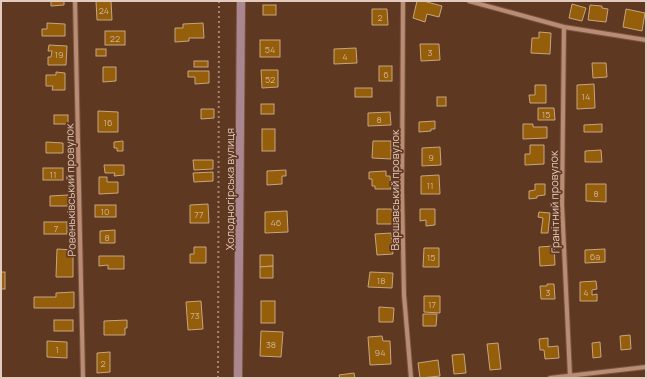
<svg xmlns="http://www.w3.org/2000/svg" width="647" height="379" viewBox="0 0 647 379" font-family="Manrope,sans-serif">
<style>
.building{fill:#945e0b;stroke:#c8a57f}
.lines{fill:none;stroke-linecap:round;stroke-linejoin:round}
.street-casing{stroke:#775542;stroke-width:6}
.secondary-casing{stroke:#775542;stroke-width:10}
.path{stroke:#a48574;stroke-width:2;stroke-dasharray:2 3;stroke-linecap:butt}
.street{stroke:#b98c73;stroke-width:4}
.secondary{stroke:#aa8690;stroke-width:8}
.labels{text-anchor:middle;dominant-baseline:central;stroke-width:3.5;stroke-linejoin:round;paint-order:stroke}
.number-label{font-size:9px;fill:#d0b092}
.street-label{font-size:11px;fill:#e4cbbf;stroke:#5f3822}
</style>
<rect width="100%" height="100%" fill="#5f3822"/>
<g class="building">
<path d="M51,1H64V5L51,6Z"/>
<path d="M96,1H111L112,20H97Z"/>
<path d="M417,1H423L442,6L439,17L427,14L425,22L413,18Z"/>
<path d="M572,4L586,8L582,21L569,18Z"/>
<rect x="263" y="5" width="13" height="10"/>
<path d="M590,5L602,6V8L608,9L606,22L588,20Z"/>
<path d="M372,9H387L388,25H372Z"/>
<path d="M626,9L645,13L642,31L623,27Z"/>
<path d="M47,23L65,24V36H42V29H47Z"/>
<path d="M203,23L204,38H189V41L175,42V28H183V24Z"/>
<rect x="105" y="31" width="20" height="14"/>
<path d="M539,32L551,33L550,54L531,53L532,38H539Z"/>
<rect x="260" y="40" width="20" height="17"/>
<path d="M420,44H439L440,60L421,61Z"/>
<path d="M49,45L67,46L66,65H48V57H51L52,51H48Z"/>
<path d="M356,48L357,63L334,64V49Z"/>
<rect x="96" y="49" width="10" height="7"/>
<rect x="194" y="61" width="14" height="6"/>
<path d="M592,63H606L607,77L593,78Z"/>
<rect x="379" y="66" width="13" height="15"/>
<path d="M103,67H116V81L103,82Z"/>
<path d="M261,70H278V87L262,88Z"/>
<path d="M188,71H209V83L195,84V77H188Z"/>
<path d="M56,72L65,73V90H52L53,86H46V75H56Z"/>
<path d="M594,84L595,108L577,109V85Z"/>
<path d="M535,85H546V103H530L529,95H535Z"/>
<rect x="355" y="88" width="17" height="9"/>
<rect x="437" y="97" width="9" height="9"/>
<rect x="261" y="104" width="13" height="10"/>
<path d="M538,108H554L555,120H538Z"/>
<path d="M201,109H214V118L201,119Z"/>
<path d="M98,111L118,112V132H98Z"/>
<path d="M390,112L391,125L368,126V113Z"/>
<rect x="54" y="115" width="14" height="9"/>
<path d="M435,121V129H431V131L419,132V122Z"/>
<path d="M523,124H533V127H547V138L523,139Z"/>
<path d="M602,124V132H584V125Z"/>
<rect x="262" y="129" width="13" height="22"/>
<path d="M123,141V151H117V148H114V142Z"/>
<path d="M373,141H391V159L372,158Z"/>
<path d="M46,142L63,143V153H46Z"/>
<path d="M530,145H544V164L525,165V154H530Z"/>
<path d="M440,147L441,165L422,166V148Z"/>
<path d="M601,150L602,162H585V151Z"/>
<path d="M193,160H213V169L194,170Z"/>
<path d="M104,165H124V175L114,176L115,173H105Z"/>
<rect x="43" y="168" width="20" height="12"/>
<path d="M286,170V176H282V184L267,185V171Z"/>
<path d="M386,171V176H390L391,189H375V186H372V179H369V172Z"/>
<path d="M213,172V181L194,182L193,173Z"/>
<path d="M439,175L440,194H421V176Z"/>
<path d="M99,177H107V182H118V193L99,194Z"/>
<path d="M535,184H545V195L537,196V198L529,199V191L535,190Z"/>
<path d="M586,184H606V202L586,201Z"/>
<path d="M68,195V206H50V196Z"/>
<path d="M208,204L209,223H190V205Z"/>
<rect x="95" y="205" width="21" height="12"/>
<path d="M377,209H392L393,224H377Z"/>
<path d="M420,209H435V225L426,226V220L420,221Z"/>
<path d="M287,211L288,232L265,233V212Z"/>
<path d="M539,212L550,213L548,233H541L543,218L538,217Z"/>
<rect x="44" y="222" width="23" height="12"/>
<path d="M115,230V243H100V231Z"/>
<path d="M391,233L393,254L377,255L375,234Z"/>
<path d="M554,246L555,265L540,266L539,247Z"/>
<path d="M194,247H206V263H190V254H194Z"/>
<path d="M424,248H439V267H423Z"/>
<path d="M57,249L73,250V277H56Z"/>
<path d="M605,249V262L585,263V250Z"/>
<path d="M260,255H273V266L260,267Z"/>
<path d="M99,256H124V269H108V265L99,266Z"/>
<path d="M273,266V278H260V267Z"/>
<rect x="1" y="272" width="4" height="17"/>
<path d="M370,272L393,273L392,288L368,287Z"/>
<path d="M596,281L597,289L592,290V295L597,294V301H580V282Z"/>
<path d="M547,284H554L555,299H541L540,286H547Z"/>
<path d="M74,292V308H34V297H56V293Z"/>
<path d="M424,296H440V313L424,312Z"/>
<path d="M201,301L203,329L188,330L186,302Z"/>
<rect x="261" y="301" width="14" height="22"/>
<path d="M379,307L394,308L393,322H379Z"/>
<path d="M423,314H437L436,326H423Z"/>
<rect x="54" y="320" width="19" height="11"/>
<path d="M127,320V328H125V335H104V321Z"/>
<path d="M261,331L283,332L281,357L260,356Z"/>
<path d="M630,335L631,349L621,350L620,336Z"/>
<path d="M382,336L383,341H390L391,364L370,365L368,337Z"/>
<path d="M548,338V347L558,346L559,358L545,359L544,350H540L539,339Z"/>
<path d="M47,341L67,342V358L47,357Z"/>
<path d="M600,342L601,357L593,358L592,343Z"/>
<path d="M498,343L501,369L490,370L487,344Z"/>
<path d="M110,352V372L97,373V353Z"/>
<path d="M464,354L466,373L454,374L452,355Z"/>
<path d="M438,360L440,376L420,378L418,363Z"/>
<path d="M354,373L355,378H340L339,375Z"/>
</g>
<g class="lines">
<defs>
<g id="street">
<path d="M75,1L83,378"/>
<path d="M403,1L402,191L404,295L411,378"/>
<path d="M469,1L564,27L646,40"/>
<path d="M564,27L562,204L570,376"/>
<path d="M550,378L646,367"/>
</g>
<path id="secondary" d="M238,378L241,1"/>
</defs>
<use href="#street" class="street-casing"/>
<use href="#secondary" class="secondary-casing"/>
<path class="path" d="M218,378L219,1"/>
<use href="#street" class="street"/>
<use href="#secondary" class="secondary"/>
</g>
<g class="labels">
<g class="number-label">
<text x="104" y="10">24</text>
<text x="380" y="17">2</text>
<text x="115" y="38">22</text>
<text x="270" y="49">54</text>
<text x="430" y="52">3</text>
<text x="59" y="54">19</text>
<text x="345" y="56">4</text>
<text x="386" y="74">6</text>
<text x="270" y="79">52</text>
<text x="586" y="96">14</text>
<text x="546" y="114">15</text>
<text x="379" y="119">8</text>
<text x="108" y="122">16</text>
<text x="431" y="157">9</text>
<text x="53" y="174">11</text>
<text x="430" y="185">11</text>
<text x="596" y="193">8</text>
<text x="105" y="211">10</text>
<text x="199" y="214">77</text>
<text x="276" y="222">46</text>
<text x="56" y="228">7</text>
<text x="107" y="237">8</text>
<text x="595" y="256">6а</text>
<text x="431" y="257">15</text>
<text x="381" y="280">18</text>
<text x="548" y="292">3</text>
<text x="586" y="292">4</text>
<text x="432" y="304">17</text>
<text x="195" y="315">73</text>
<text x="271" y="344">38</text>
<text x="57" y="349">1</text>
<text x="380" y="352">94</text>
<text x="103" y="363">2</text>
</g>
<g class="street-label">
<text transform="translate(229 189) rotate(-90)">Холодногірська вулиця</text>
<text transform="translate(70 190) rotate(-91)">Ровеньківський провулок</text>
<text transform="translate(394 190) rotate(-90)">Варшавський провулок</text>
<text transform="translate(554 202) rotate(-91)">Гранітний провулок</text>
</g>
</g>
<rect width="647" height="379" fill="none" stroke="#e4cbbf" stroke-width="4"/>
</svg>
